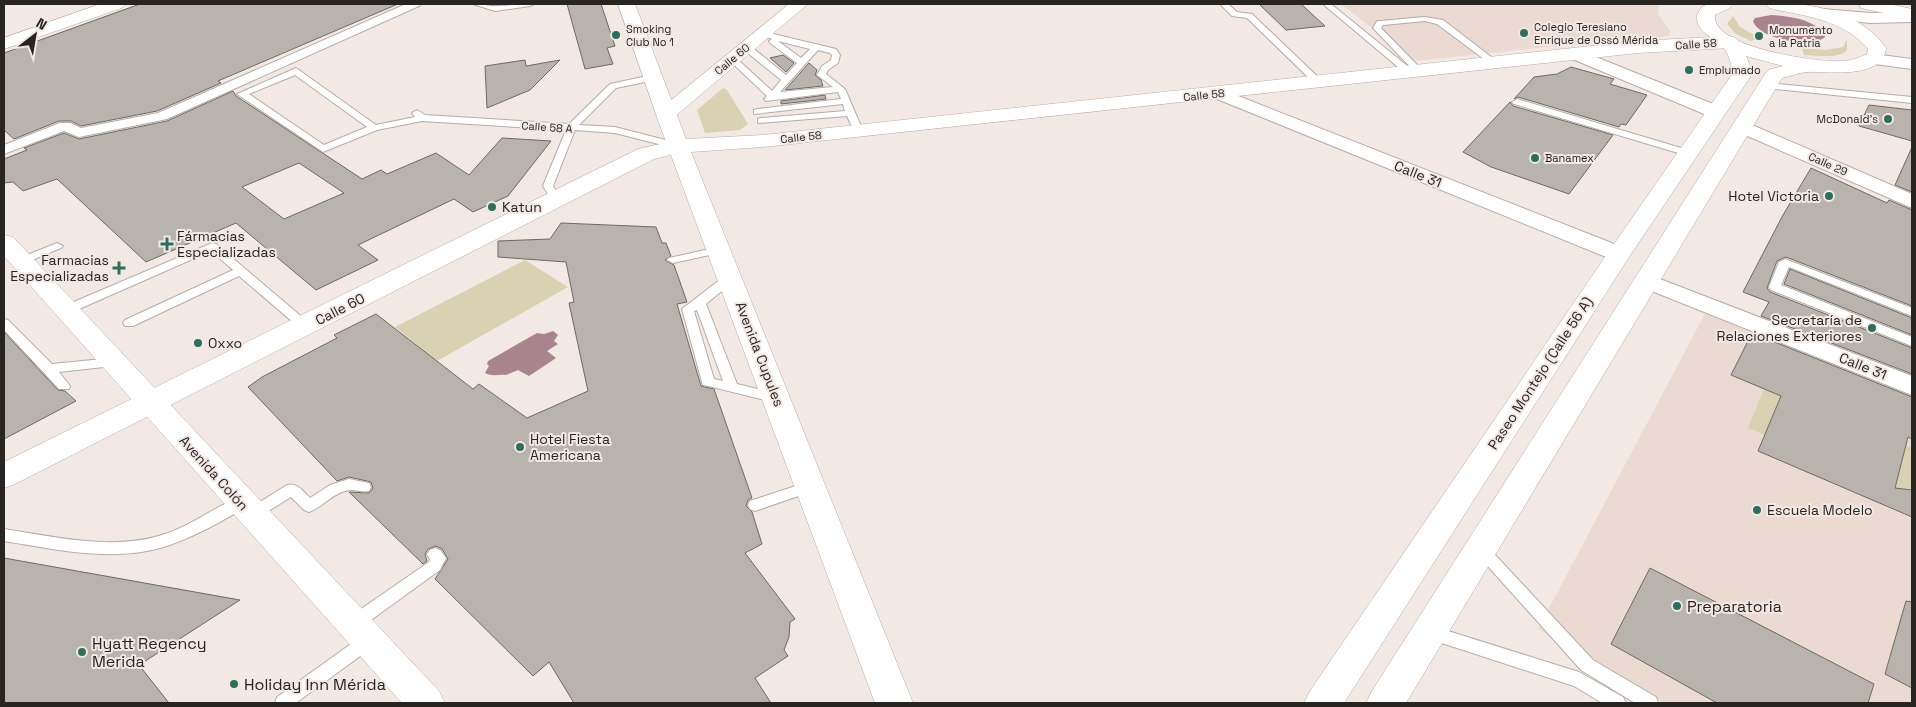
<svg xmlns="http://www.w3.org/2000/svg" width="1916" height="707" viewBox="0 0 1916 707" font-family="'Space Grotesk',sans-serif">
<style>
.built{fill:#ebdad2}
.green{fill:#d8d2b2}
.water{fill:#a9838d}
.building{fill:#b9b3ad;stroke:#6e6963;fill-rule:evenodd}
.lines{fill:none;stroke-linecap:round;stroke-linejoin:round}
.service-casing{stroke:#b4aca7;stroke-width:2}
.pedestrian-casing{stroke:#b4aca7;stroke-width:2}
.minor-casing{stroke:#b4aca7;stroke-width:2}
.tertiary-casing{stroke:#b4aca7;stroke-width:1}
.secondary-casing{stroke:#b4aca7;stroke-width:1}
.service{fill:#fff;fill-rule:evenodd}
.pedestrian{fill:#fff;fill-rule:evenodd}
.minor{fill:#fff;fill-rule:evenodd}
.tertiary{fill:#fff;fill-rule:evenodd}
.secondary{fill:#fff;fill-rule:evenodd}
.poi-dot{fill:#2f6e5c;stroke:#f2e9e4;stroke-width:2}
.labels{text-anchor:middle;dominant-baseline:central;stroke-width:4;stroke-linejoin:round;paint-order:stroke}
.far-poi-label{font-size:11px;fill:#272422;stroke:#f2e9e4;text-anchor:start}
.far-street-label{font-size:11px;fill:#272422;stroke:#f2e9e4}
.street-label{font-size:14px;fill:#272422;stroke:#f2e9e4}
.poi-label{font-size:14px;fill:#272422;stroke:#f2e9e4;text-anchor:start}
.near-poi-label{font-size:16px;fill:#272422;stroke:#f2e9e4;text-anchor:start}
</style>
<rect width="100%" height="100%" fill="#f2e9e4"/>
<g class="built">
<path d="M1341,4H1659L1658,13L1670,31L1669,36L1632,39L1615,37L1597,42L1414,61Z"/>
<path d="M1708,308L1912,390V703H1664L1538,629Z"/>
</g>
<g class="green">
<path d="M1733,16L1740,27L1760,38L1751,41L1736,34L1727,24Z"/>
<path d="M1847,40V50C1837,60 1818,55 1804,55L1802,48L1825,50L1843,47Z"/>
<path d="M723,88L727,90L748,124L740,130L705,133L697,110Z"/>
<path d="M525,260L568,287L437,361L395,327Z"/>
<path d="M1764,389L1912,448V496L1748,428Z"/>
</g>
<g class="water">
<path d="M1771,15C1790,16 1812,19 1825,34V37C1812,49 1758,39 1753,21L1755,18Z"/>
<path d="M553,331L558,335L554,341L558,344L547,351L556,358L529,376L518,370L506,375C499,374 492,377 485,373L489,366L487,364L488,361L537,333L544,334Z"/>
</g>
<g class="building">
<path d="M140,4H398L218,81L221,83L157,111L81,126L71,121H59L14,139L4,130V53Z"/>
<path d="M567,4H601L615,46L607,48L613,64L585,69Z"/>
<path d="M1259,4H1301L1325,26L1286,30Z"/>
<path d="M783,55L794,63L786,72L770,58Z"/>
<path d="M525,60L526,66L560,60L530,90L487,108L485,66Z"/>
<path d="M809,63L817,70L815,75L821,80L823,86L785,90Z"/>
<path d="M1571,67L1614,79L1610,84L1647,95L1626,125L1621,124L1619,127L1518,97L1514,99L1534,77L1557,74Z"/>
<path d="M233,91L236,96L362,179L381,170L387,174L436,153L469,175L502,138L551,141L508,196L473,212L454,199L358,245L378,260L316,290L236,223L146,262L57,179L23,191L13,182L4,183V159L27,150L24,148L64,133L79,139L167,121ZM299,163L344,193L284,219L242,187Z"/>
<path d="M825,95L826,99L781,104V101Z"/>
<path d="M1510,102L1513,106L1613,135L1569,194L1491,167L1463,152Z"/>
<path d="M1869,105L1912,110V141L1859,126Z"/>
<path d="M1912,147V192L1895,185Z"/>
<path d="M1811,168L1887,203L1889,200L1912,210V306L1786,257L1777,261L1767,288L1770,292L1912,348V374L1761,316L1769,302L1743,292L1783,215Z"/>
<path d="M561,223L656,227L662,243H666L671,256L665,260L674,265L687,302L677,304L701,386L714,389L752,498L748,500L746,506L752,512L762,544L745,553L795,619L790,622L789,637L784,650L788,656L755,678L771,703H574L549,662L533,676L435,579L448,559L442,549L436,546L428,549L425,554L427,561L423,564L349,492L369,493L373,488L371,482L349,477L337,481L248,387L262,377L337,338L334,335L376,314L473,389L479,384L527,418L588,391L569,303L574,302L566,262L498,257V241L550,239Z"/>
<path d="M1790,269L1912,318V335L1784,284Z"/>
<path d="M4,332L58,390L65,391L76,401L4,439Z"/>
<path d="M1752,333L1912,397V439L1908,437L1895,488L1912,490V517L1758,451L1781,396L1731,375Z"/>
<path d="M4,558L240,600L139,665L169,703H4Z"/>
<path d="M1650,568L1874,684L1868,703H1717L1611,644Z"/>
<path d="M1906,601L1912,602V688L1885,674Z"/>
</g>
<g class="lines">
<defs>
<g id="service">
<path d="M473,4C481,3 489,7 497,6C510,6 522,3 534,4L530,6L495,11Z"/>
<path d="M1220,4H1228L1237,12L1252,14L1321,80V84H1315L1247,18L1232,16Z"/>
<path d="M1323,4H1331L1411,69V73H1405Z"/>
<path d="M1425,17L1443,20L1499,63L1492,65L1437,24L1425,21L1383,25L1381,28L1423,71L1416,73L1373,28L1377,21H1380Z"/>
<path d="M761,31L836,49L840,55L838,63L828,70L826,74L845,89L863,131L861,133H855L847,116L758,123V119L761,118L845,111L843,104L754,114V110L757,109L841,99L838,92L766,101L764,99L767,96L728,59L735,57L772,91L781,80L743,49V45H749L786,75L797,63L770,43L769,41L772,39L761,35ZM778,41L810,49L801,58ZM818,50L830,53L832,55L831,60L822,66L817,75L833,87L780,92Z"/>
<path d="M296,68L376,125L415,117L412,113L417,110L425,115L569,124L610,84L652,75L656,78L655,80L616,88L579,125L615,127L681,144L683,146L678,149L615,133L575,130L553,186L562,200L557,203L553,202L543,186L566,130L422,121L377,130L323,152L237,94ZM295,75L367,127L324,145L249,94Z"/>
<path d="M1768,83L1912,97V103L1765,88V84Z"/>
<path d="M1517,99L1691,151L1693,153L1688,156L1685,155L1514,104L1512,102Z"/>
<path d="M57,243L63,246L61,248L25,263L21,264L15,261L17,259Z"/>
<path d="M212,243L216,244L309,323L311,326L309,329H301L239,276L133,326H125L123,323L125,320L233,270L211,251L70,313H62L60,310L62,307Z"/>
<path d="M719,247L723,248L725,250L723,252L673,263L667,260L669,258Z"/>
<path d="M1785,259L1912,308V316L1789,267L1781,285L1912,337V346L1771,290L1769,287L1779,262Z"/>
<path d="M730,274L736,278L734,281L706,304L737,384L782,395L784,398L782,401L777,403L708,386L703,385L702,382L682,309L726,275ZM697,310L723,381L714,379L694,311Z"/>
<path d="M4,319L8,320L52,364L113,358L119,362L113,366L59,372L70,386L69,389H59L4,330Z"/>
<path d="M349,479L369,483L371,487L369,491C361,493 353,488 345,491C331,495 322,507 309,512L304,510L291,497L257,518L252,520L247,518L245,514L247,510L287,485C297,482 303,491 310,498L330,485Z"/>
<path d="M811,481L816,482L818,486L816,490L755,511L750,509L748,505L750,501Z"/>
<path d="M241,497L246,499L248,503L246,507C219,523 191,539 160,548C109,562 54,549 4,541V529C57,537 116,552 168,533C194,524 217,505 241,497Z"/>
<path d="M1481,543L1486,545L1593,660L1656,697L1658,703H1635L1581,670L1476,553L1473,549L1476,545Z"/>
<path d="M435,548L440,550L446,558L440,570L360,628L354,630L348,628L346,623L348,618L429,562L430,559L427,554L430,550Z"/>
<path d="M1429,625L1579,672L1623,697L1626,703H1602L1574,686L1423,637L1421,632L1423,627Z"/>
<path d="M368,634L374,636L376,641L374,646L296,703H275L277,697L362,636Z"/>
</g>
<path id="pedestrian" d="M406,4H421L419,6L167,119L79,137L64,131L4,154V145L60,123H70L81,128L158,113Z"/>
<g id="minor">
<path d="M1822,9L1870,13L1912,12V22L1870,23L1816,17L1814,14L1816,11Z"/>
<path d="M1576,49L1723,108L1725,112L1723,116L1716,118L1709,116L1570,58L1567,54L1570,50Z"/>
<path d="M1873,54L1912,59V69L1867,63L1864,59L1867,55Z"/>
<path d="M1218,88L1627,249L1630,254L1627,259L1619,261L1611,259L1212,97L1209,93L1212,89Z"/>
<path d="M1743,121L1912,194V208L1736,131L1734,127L1736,123Z"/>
<path d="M1647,274L1912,376V395L1639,286L1635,281L1639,276Z"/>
</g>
<g id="tertiary">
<path d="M618,4H635L686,139L763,135L1638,41L1730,36L1736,38L1739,42L1736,46L1730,48L1638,53L763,147L691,152L913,703H875L659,123Z"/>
<path d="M4,235L13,237L439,691L445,703H402L4,256Z"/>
</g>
<g id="secondary">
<path d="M100,4H125L122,8L4,49V38Z"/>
<path d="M789,4H808L673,118L666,120L659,118L656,114L659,110Z"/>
<path d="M1707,4H1732L1730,8L1715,15C1710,47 1818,63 1841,61C1851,61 1858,58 1867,54L1868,49C1843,19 1804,16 1769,8L1766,4C1808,1 1861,11 1886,48C1883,78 1834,72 1813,72C1803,71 1792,76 1782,78L1406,703H1366L1372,691L1765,74L1768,70L1783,66L1746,56L1753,73L1631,254L1344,703H1304L1310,691L1607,254L1733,73C1731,65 1729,53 1723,47C1714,36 1695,33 1697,15L1701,8Z"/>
<path d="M1859,4H1889L1912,9V19L1861,8Z"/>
<path d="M678,140L686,141L689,146L686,151L654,159L15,484L4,488V462L638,149Z"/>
</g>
</defs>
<use href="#service" class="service-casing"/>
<use href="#pedestrian" class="pedestrian-casing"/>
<use href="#minor" class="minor-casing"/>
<use href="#tertiary" class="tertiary-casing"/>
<use href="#secondary" class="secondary-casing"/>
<use href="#service" class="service"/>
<use href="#pedestrian" class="pedestrian"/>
<use href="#minor" class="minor"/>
<use href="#tertiary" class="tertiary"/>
<use href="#secondary" class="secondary"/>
</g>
<g class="poi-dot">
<circle cx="1524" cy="33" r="5"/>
<circle cx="616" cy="35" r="5"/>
<circle cx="1759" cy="36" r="5"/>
<circle cx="1689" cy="70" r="5"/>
<circle cx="1888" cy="119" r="5"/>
<circle cx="1535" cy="158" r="5"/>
<circle cx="1829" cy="196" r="5"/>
<circle cx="492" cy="207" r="5"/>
<path d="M164.5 236.5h5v5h5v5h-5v5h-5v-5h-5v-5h5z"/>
<path d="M116.5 260.5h5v5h5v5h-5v5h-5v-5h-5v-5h5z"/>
<circle cx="1872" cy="328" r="5"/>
<circle cx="198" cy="343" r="5"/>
<circle cx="520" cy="447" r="5"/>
<circle cx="1757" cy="510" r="5"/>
<circle cx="1677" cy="606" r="5"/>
<circle cx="82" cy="652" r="5"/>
<circle cx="234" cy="684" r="5"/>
</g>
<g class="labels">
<g class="far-poi-label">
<text x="1534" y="27">Colegio Teresiano<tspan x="1534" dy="13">Enrique de Ossó Mérida</tspan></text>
<text x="626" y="29">Smoking<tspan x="626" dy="13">Club No 1</tspan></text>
<text x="1769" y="30">Monumento<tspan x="1769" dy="13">a la Patria</tspan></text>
<text x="1699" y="70">Emplumado</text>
<text x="1878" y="119" text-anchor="end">McDonald's</text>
<text x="1545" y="158">Banamex</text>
</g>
<g class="far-street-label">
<text transform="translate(1696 44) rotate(-4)">Calle 58</text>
<text transform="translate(732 59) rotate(-40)">Calle 60</text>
<text transform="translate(1204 95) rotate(-6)">Calle 58</text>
<text transform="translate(547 127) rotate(4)">Calle 58 A</text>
<text transform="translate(801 137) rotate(-6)">Calle 58</text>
<text transform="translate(1828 164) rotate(24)">Calle 29</text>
</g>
<g class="street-label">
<text transform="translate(1418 174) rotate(22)">Calle 31</text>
<text transform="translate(340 309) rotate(-27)">Calle 60</text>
<text transform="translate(760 354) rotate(69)">Avenida Cupules</text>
<text transform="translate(1863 366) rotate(22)">Calle 31</text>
<text transform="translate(1540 373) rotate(-57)">Paseo Montejo (Calle 56 A)</text>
<text transform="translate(214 473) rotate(48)">Avenida Colón</text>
</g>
<g class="poi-label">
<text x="1819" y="196" text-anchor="end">Hotel Victoria</text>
<text x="502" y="207">Katun</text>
<text x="177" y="236">Fármacias<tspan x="177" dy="16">Especializadas</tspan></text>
<text x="109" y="260" text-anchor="end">Farmacias<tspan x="109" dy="16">Especializadas</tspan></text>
<text x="1862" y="320" text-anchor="end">Secretaría de<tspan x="1862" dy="16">Relaciones Exteriores</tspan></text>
<text x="208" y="343">Oxxo</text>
<text x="530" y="439">Hotel Fiesta<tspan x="530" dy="16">Americana</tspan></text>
<text x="1767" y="510">Escuela Modelo</text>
</g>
<g class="near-poi-label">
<text x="1687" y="606">Preparatoria</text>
<text x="92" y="643">Hyatt Regency<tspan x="92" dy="18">Merida</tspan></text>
<text x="244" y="684">Holiday Inn Mérida</text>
</g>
</g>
<rect width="1916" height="707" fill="none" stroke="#272422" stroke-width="10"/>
<g transform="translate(35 35) rotate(31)" stroke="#f2e9e4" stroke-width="4" paint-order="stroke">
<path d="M0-4L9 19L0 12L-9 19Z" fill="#272422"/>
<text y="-8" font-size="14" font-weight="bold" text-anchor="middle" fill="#272422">N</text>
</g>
</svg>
